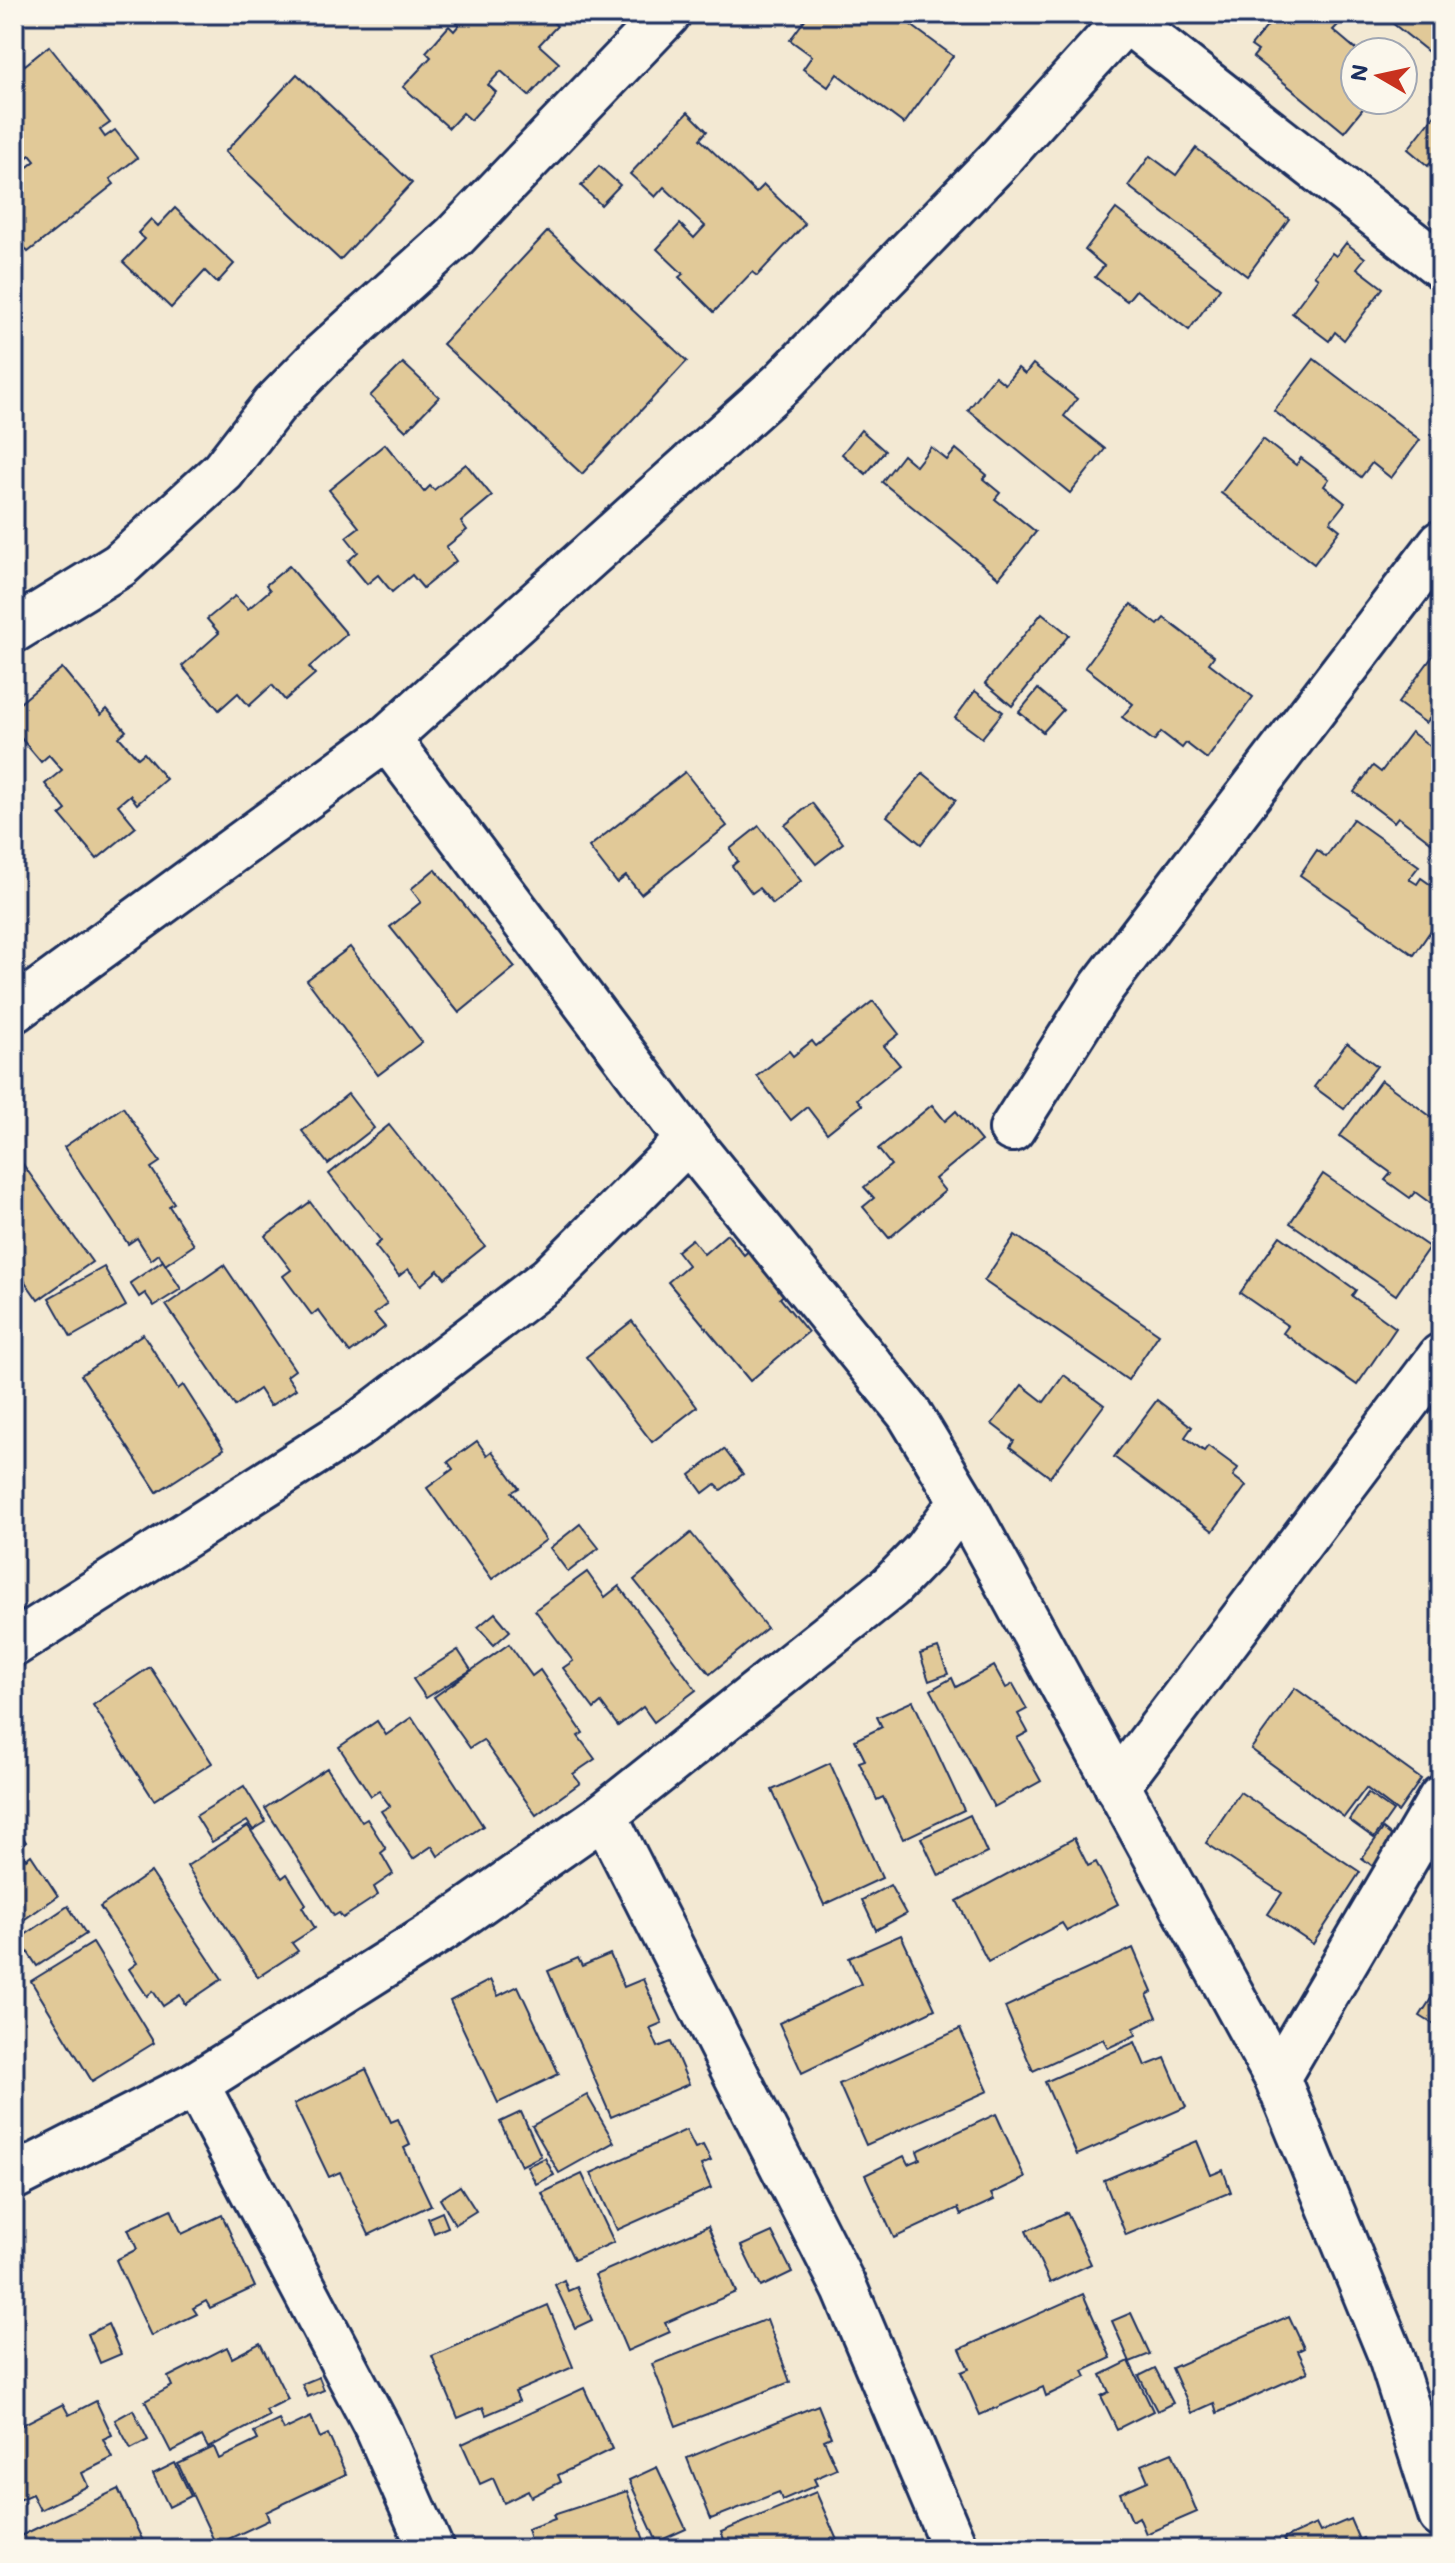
<svg xmlns="http://www.w3.org/2000/svg" width="1455" height="2563" viewBox="0 0 1455 2563" font-family="Mali,sans-serif">
<style>
.building{fill:#e1c998;stroke:#1b2f5e;stroke-width:2}
.lines{fill:none;stroke-linecap:round;stroke-linejoin:round}
.minor-casing{stroke:#1b2f5e;stroke-width:50}
.minor{stroke:#fbf7ec;stroke-width:44}
</style>
<rect width="100%" height="100%" fill="#f3e9d3"/>
<filter id="ink" filterUnits="userSpaceOnUse"><feTurbulence type="fractalNoise" baseFrequency=".0125" numOctaves="2"/><feDisplacementMap in="SourceGraphic" scale="16" xChannelSelector="R" yChannelSelector="G"/><feConvolveMatrix kernelMatrix="1 2 1 2 8 2 1 2 1" color-interpolation-filters="sRGB"/></filter>
<g filter="url(#ink)">
<g class="building">
<path d="M447,14H544L557,26L539,45L559,63L529,96L501,71L488,85L496,92L471,120L463,113L449,128L403,87L431,57L426,52L449,26L454,31L459,25Z"/>
<path d="M809,14H896L953,56L904,124L837,74L828,87L803,69L812,56L790,40Z"/>
<path d="M1269,14H1324L1338,25L1333,30L1359,52L1364,46L1370,52H1355V100H1370L1344,132L1253,57L1258,51L1251,46L1274,18Z"/>
<path d="M1381,14H1441V41L1431,54Z"/>
<path d="M49,46L110,123L100,130L105,137L115,130L137,158L110,179L114,184L28,252L14,233V178L35,161L30,155L14,168V57L17,55L25,65Z"/>
<path d="M297,74L412,183L340,260L225,152Z"/>
<path d="M1441,107V165L1433,159L1428,166L1408,149Z"/>
<path d="M688,112L707,131L700,139L756,193L764,185L805,224L757,276L752,272L714,312L679,277L683,274L657,249L680,224L694,238L705,226L664,187L655,197L630,174Z"/>
<path d="M1196,148L1289,219L1247,276L1128,186L1150,156L1176,175Z"/>
<path d="M599,166L620,185L601,205L581,186Z"/>
<path d="M175,208L234,264L217,283L205,271L171,308L123,262L145,239L138,233L151,219L158,226Z"/>
<path d="M1116,209L1220,288L1189,330L1136,290L1127,301L1095,277L1104,266L1085,250Z"/>
<path d="M548,231L687,361L582,474L443,344Z"/>
<path d="M1346,243L1365,258L1357,268L1383,288L1344,340L1335,332L1329,341L1292,313L1318,278L1314,275L1332,253L1336,256Z"/>
<path d="M1314,359L1420,440L1391,478L1372,463L1361,477L1274,411Z"/>
<path d="M403,363L439,397L406,431L370,396Z"/>
<path d="M1033,364L1077,399L1064,416L1105,449L1070,493L968,410L995,376L1005,384L1018,368L1025,374Z"/>
<path d="M861,430L885,451L866,474L842,454Z"/>
<path d="M1263,439L1296,465L1301,458L1329,479L1324,486L1345,503L1330,522L1340,530L1314,564L1221,493Z"/>
<path d="M385,444L424,492L430,486L434,490L466,464L492,496L461,522L467,530L446,547L456,561L423,588L412,575L392,592L378,575L367,584L348,561L358,552L346,537L359,527L329,490Z"/>
<path d="M931,447L947,460L956,449L987,475L983,479L1000,493L995,499L1036,532L999,578L882,482L903,455L916,466Z"/>
<path d="M289,566L347,634L309,667L315,674L285,700L272,685L249,706L238,693L219,710L182,666L219,633L207,619L235,596L248,609L270,590L266,585Z"/>
<path d="M1131,604L1158,625L1164,618L1214,656L1209,663L1253,697L1207,759L1186,743L1182,748L1161,732L1154,741L1122,717L1133,704L1085,667Z"/>
<path d="M1042,613L1069,635L1012,706L985,683Z"/>
<path d="M1441,645V703L1426,723L1398,703Z"/>
<path d="M62,668L101,715L107,709L126,731L119,737L138,758L144,753L166,779L137,804L130,795L118,805L136,827L97,859L60,815L66,810L45,784L62,770L49,755L41,762L14,730V708Z"/>
<path d="M1038,689L1063,710L1043,732L1019,712Z"/>
<path d="M975,691L1003,712L982,738L955,718Z"/>
<path d="M1411,732L1441,754V850L1398,817L1394,822L1354,792L1373,766L1381,772Z"/>
<path d="M685,772L727,826L641,894L626,876L617,883L589,847Z"/>
<path d="M923,773L956,800L921,844L887,816Z"/>
<path d="M812,803L843,843L816,864L785,825Z"/>
<path d="M1353,819L1419,866L1409,879L1417,884L1421,878L1441,892V909L1435,918L1438,920L1414,955L1300,875L1317,850L1326,857Z"/>
<path d="M759,826L801,881L773,904L759,888L752,893L732,866L738,861L730,849Z"/>
<path d="M435,869L515,967L459,1013L390,927L421,902L411,889Z"/>
<path d="M350,947L422,1042L378,1075L307,980Z"/>
<path d="M873,1001L899,1034L884,1046L900,1065L857,1099L862,1105L827,1133L807,1107L791,1120L757,1076L789,1051L793,1056L812,1041L816,1046Z"/>
<path d="M1347,1043L1377,1066L1344,1109L1314,1087Z"/>
<path d="M1381,1080L1441,1124V1211L1415,1192L1410,1198L1385,1180L1391,1173L1340,1136Z"/>
<path d="M348,1094L374,1128L328,1164L302,1131Z"/>
<path d="M932,1105L945,1121L956,1111L981,1141L935,1179L945,1191L889,1238L863,1207L874,1198L864,1187L891,1165L878,1149Z"/>
<path d="M123,1107L160,1162L151,1168L174,1203L169,1206L194,1245L165,1265L159,1254L151,1260L137,1238L128,1244L64,1147Z"/>
<path d="M389,1125L485,1246L445,1278L438,1270L421,1285L408,1269L399,1276L375,1246L381,1241L329,1174Z"/>
<path d="M22,1163L92,1262L38,1300L14,1266V1169Z"/>
<path d="M1323,1174L1429,1247L1396,1295L1290,1223Z"/>
<path d="M310,1202L387,1304L374,1314L385,1327L350,1353L318,1310L312,1315L283,1276L291,1270L265,1236Z"/>
<path d="M727,1234L744,1255L754,1246L790,1289L780,1298L808,1332L750,1381L668,1282L688,1265L677,1251L692,1239L704,1254Z"/>
<path d="M1015,1235L1159,1334L1128,1380L984,1281Z"/>
<path d="M1280,1236L1356,1290L1352,1296L1396,1328L1357,1385L1283,1333L1288,1326L1240,1293Z"/>
<path d="M163,1261L181,1289L154,1306L145,1293L139,1297L130,1283Z"/>
<path d="M224,1265L295,1370L287,1376L296,1389L270,1406L259,1389L235,1406L166,1305Z"/>
<path d="M104,1267L126,1306L71,1337L49,1298Z"/>
<path d="M632,1321L697,1407L652,1442L586,1357Z"/>
<path d="M143,1334L178,1389L183,1385L224,1449L157,1492L81,1375Z"/>
<path d="M1064,1375L1104,1405L1050,1477L1010,1447L1014,1441L992,1424L1022,1385L1044,1402Z"/>
<path d="M1157,1400L1192,1427L1185,1437L1204,1451L1208,1446L1238,1468L1233,1476L1246,1486L1213,1531L1114,1457Z"/>
<path d="M477,1441L487,1455L492,1451L519,1488L512,1492L546,1540L492,1579L427,1488L453,1469L448,1462Z"/>
<path d="M724,1449L743,1474L721,1490L715,1484L703,1493L690,1475Z"/>
<path d="M580,1524L599,1548L568,1572L550,1548Z"/>
<path d="M691,1533L767,1628L710,1674L634,1580Z"/>
<path d="M587,1572L605,1597L619,1586L696,1690L654,1722L643,1707L618,1726L601,1703L594,1709L563,1668L573,1661L535,1610Z"/>
<path d="M495,1613L510,1631L494,1645L478,1627Z"/>
<path d="M509,1644L532,1676L540,1670L583,1733L578,1736L595,1759L573,1774L580,1783L536,1815L483,1740L470,1748L434,1697Z"/>
<path d="M938,1648L948,1674L929,1681L920,1654Z"/>
<path d="M458,1650L471,1670L426,1698L413,1679Z"/>
<path d="M994,1666L1006,1688L1013,1684L1027,1709L1018,1714L1028,1732L1017,1738L1041,1781L994,1807L931,1690L952,1678L956,1687Z"/>
<path d="M150,1667L212,1763L154,1800L93,1705Z"/>
<path d="M1295,1688L1421,1779L1398,1812L1366,1788L1344,1817L1251,1749Z"/>
<path d="M913,1701L964,1810L903,1839L883,1797L877,1800L859,1762L865,1760L855,1740L882,1727L877,1717Z"/>
<path d="M412,1717L483,1826L438,1856L432,1846L413,1859L381,1811L390,1806L379,1791L371,1796L339,1747L377,1721L386,1735Z"/>
<path d="M830,1763L882,1878L824,1905L772,1790Z"/>
<path d="M327,1768L362,1822L367,1819L386,1849L381,1853L393,1874L374,1887L378,1895L343,1918L339,1913L334,1916L265,1808Z"/>
<path d="M244,1786L266,1822L253,1830L247,1821L212,1842L196,1816Z"/>
<path d="M1240,1792L1360,1872L1313,1944L1268,1914L1282,1893L1206,1843Z"/>
<path d="M1368,1793L1393,1811L1374,1838L1349,1820Z"/>
<path d="M970,1815L987,1853L939,1876L921,1838Z"/>
<path d="M14,1824L26,1842L18,1848L26,1859L31,1855L58,1896L19,1923L14,1916Z"/>
<path d="M248,1826L282,1878L287,1874L306,1904L302,1907L315,1928L292,1943L298,1951L258,1977L187,1866Z"/>
<path d="M1383,1829L1403,1845L1382,1873L1362,1858Z"/>
<path d="M1074,1838L1088,1866L1096,1862L1118,1904L1067,1931L1062,1923L988,1962L957,1901Z"/>
<path d="M151,1872L222,1979L185,2004L180,1995L163,2006L153,1991L147,1996L129,1969L137,1963L100,1907Z"/>
<path d="M890,1885L906,1914L876,1930L862,1900Z"/>
<path d="M68,1906L86,1934L37,1966L19,1939Z"/>
<path d="M901,1935L935,2009L802,2073L779,2023L861,1984L849,1958Z"/>
<path d="M93,1943L154,2043L92,2081L31,1981Z"/>
<path d="M1133,1948L1152,1992L1147,1995L1157,2017L1134,2028L1136,2035L1108,2048L1103,2039L1033,2071L1005,2007Z"/>
<path d="M610,1954L624,1987L643,1979L662,2023L650,2028L658,2047L671,2042L689,2084L611,2117L548,1971L578,1958L582,1966Z"/>
<path d="M490,1980L498,1996L518,1986L559,2074L498,2103L450,2001Z"/>
<path d="M1441,1983V2029L1420,2016Z"/>
<path d="M960,2029L988,2091L866,2145L839,2084Z"/>
<path d="M1135,2042L1145,2066L1165,2058L1186,2107L1077,2155L1045,2082Z"/>
<path d="M366,2069L391,2122L398,2119L410,2145L404,2148L431,2205L369,2235L340,2172L329,2177L294,2104Z"/>
<path d="M587,2095L614,2142L559,2173L532,2126Z"/>
<path d="M521,2112L541,2156L521,2166L500,2122Z"/>
<path d="M996,2114L1025,2178L991,2194L994,2200L961,2215L958,2208L894,2238L865,2175L904,2156L908,2164L920,2159L917,2151Z"/>
<path d="M686,2130L695,2148L703,2145L711,2161L701,2165L711,2188L617,2230L591,2173Z"/>
<path d="M1197,2141L1211,2175L1223,2170L1231,2192L1126,2235L1104,2180Z"/>
<path d="M545,2158L554,2175L536,2184L527,2166Z"/>
<path d="M582,2174L614,2242L574,2260L542,2193Z"/>
<path d="M460,2186L476,2211L455,2224L440,2199Z"/>
<path d="M171,2209L182,2234L222,2215L255,2287L210,2308L206,2301L193,2308L197,2314L151,2336L116,2260L137,2249L128,2229Z"/>
<path d="M442,2212L448,2227L434,2233L428,2218Z"/>
<path d="M1067,2212L1091,2264L1050,2283L1026,2231Z"/>
<path d="M708,2226L736,2292L665,2323L670,2332L627,2351L595,2275Z"/>
<path d="M772,2232L792,2272L761,2287L741,2246Z"/>
<path d="M564,2280L568,2291L577,2287L592,2320L575,2328L555,2285Z"/>
<path d="M1083,2294L1111,2358L1083,2371L1086,2377L1046,2396L1043,2387L980,2415L961,2372L969,2369L960,2349Z"/>
<path d="M548,2305L573,2367L515,2392L519,2401L486,2415L483,2407L458,2418L432,2356Z"/>
<path d="M1131,2313L1150,2354L1130,2362L1112,2321Z"/>
<path d="M1289,2316L1304,2348L1298,2351L1308,2372L1217,2413L1214,2403L1192,2413L1172,2368Z"/>
<path d="M767,2319L790,2382L676,2426L652,2364Z"/>
<path d="M108,2324L121,2354L100,2363L88,2334Z"/>
<path d="M260,2343L288,2399L266,2410L269,2416L208,2448L202,2436L171,2452L145,2401L172,2386L168,2377L227,2347L232,2358Z"/>
<path d="M1129,2361L1153,2411L1117,2429L1101,2396L1109,2392L1101,2375Z"/>
<path d="M1155,2368L1173,2403L1157,2411L1139,2376Z"/>
<path d="M319,2377L324,2390L308,2397L302,2384Z"/>
<path d="M584,2388L612,2449L558,2475L561,2482L531,2497L528,2491L504,2503L493,2478L480,2484L462,2444Z"/>
<path d="M96,2401L112,2435L103,2439L112,2458L82,2473L88,2486L40,2510L32,2494L14,2502V2429L63,2404L69,2415Z"/>
<path d="M818,2405L831,2437L824,2440L837,2469L814,2479L817,2485L782,2500L779,2492L711,2519L687,2458Z"/>
<path d="M133,2410L148,2440L131,2449L115,2420Z"/>
<path d="M311,2417L320,2438L328,2434L346,2474L266,2512L269,2520L216,2545L178,2464L214,2447L219,2459L258,2440L254,2432L279,2420L284,2430Z"/>
<path d="M1172,2452L1197,2512L1146,2534L1139,2517L1132,2521L1120,2493L1148,2481L1141,2465Z"/>
<path d="M175,2463L191,2496L169,2507L153,2474Z"/>
<path d="M657,2467L686,2529L657,2542L629,2480Z"/>
<path d="M118,2489L143,2541L127,2549H14V2539Z"/>
<path d="M627,2491L647,2549H533L527,2529L555,2519L553,2515Z"/>
<path d="M816,2492L840,2547L728,2549L721,2532Z"/>
<path d="M1350,2519L1359,2540L1363,2538L1369,2549H1276L1286,2545L1283,2539L1316,2524L1320,2532Z"/>
</g>
<g class="lines">
<defs>
<g id="minor">
<path d="M1126,20L1441,266"/>
<path d="M14,630L120,565L223,471L274,405L324,354L455,236L668,14"/>
<path d="M387,738L688,1140L909,1413L962,1501L1277,2078L1389,2351L1441,2515"/>
<path d="M14,1010L387,738L782,383L996,163L1131,14"/>
<path d="M1012,1129L1102,987L1441,543"/>
<path d="M14,1644L355,1427L550,1278L688,1140"/>
<path d="M1117,1786L1441,1356"/>
<path d="M604,1815L845,2289L955,2549"/>
<path d="M1277,2078L1441,1798"/>
<path d="M196,2084L378,2429L431,2549"/>
<path d="M14,2177L196,2084L440,1930L604,1815L890,1587L925,1551L962,1501"/>
</g>
</defs>
<use href="#minor" class="minor-casing"/>
<use href="#minor" class="minor"/>
</g>
</g>
<rect width="1455" height="2563" fill="none" stroke="#fbf7ec" stroke-width="48"/>
<rect x="24" y="24" width="1407" height="2515" fill="none" stroke="#1b2f5e" stroke-width="3" filter="url(#ink)"/>
<g transform="translate(1379 76) rotate(279)"><circle r="38" fill="#fbf7ec" stroke="#a1a7b3" stroke-width="2"/>
<path d="M0-6L14 30L0 20L-14 30Z" fill="#c8321e"/>
<text y="-12" font-size="22" font-weight="bold" text-anchor="middle" fill="#1b2f5e">N</text>
</g>
</svg>
